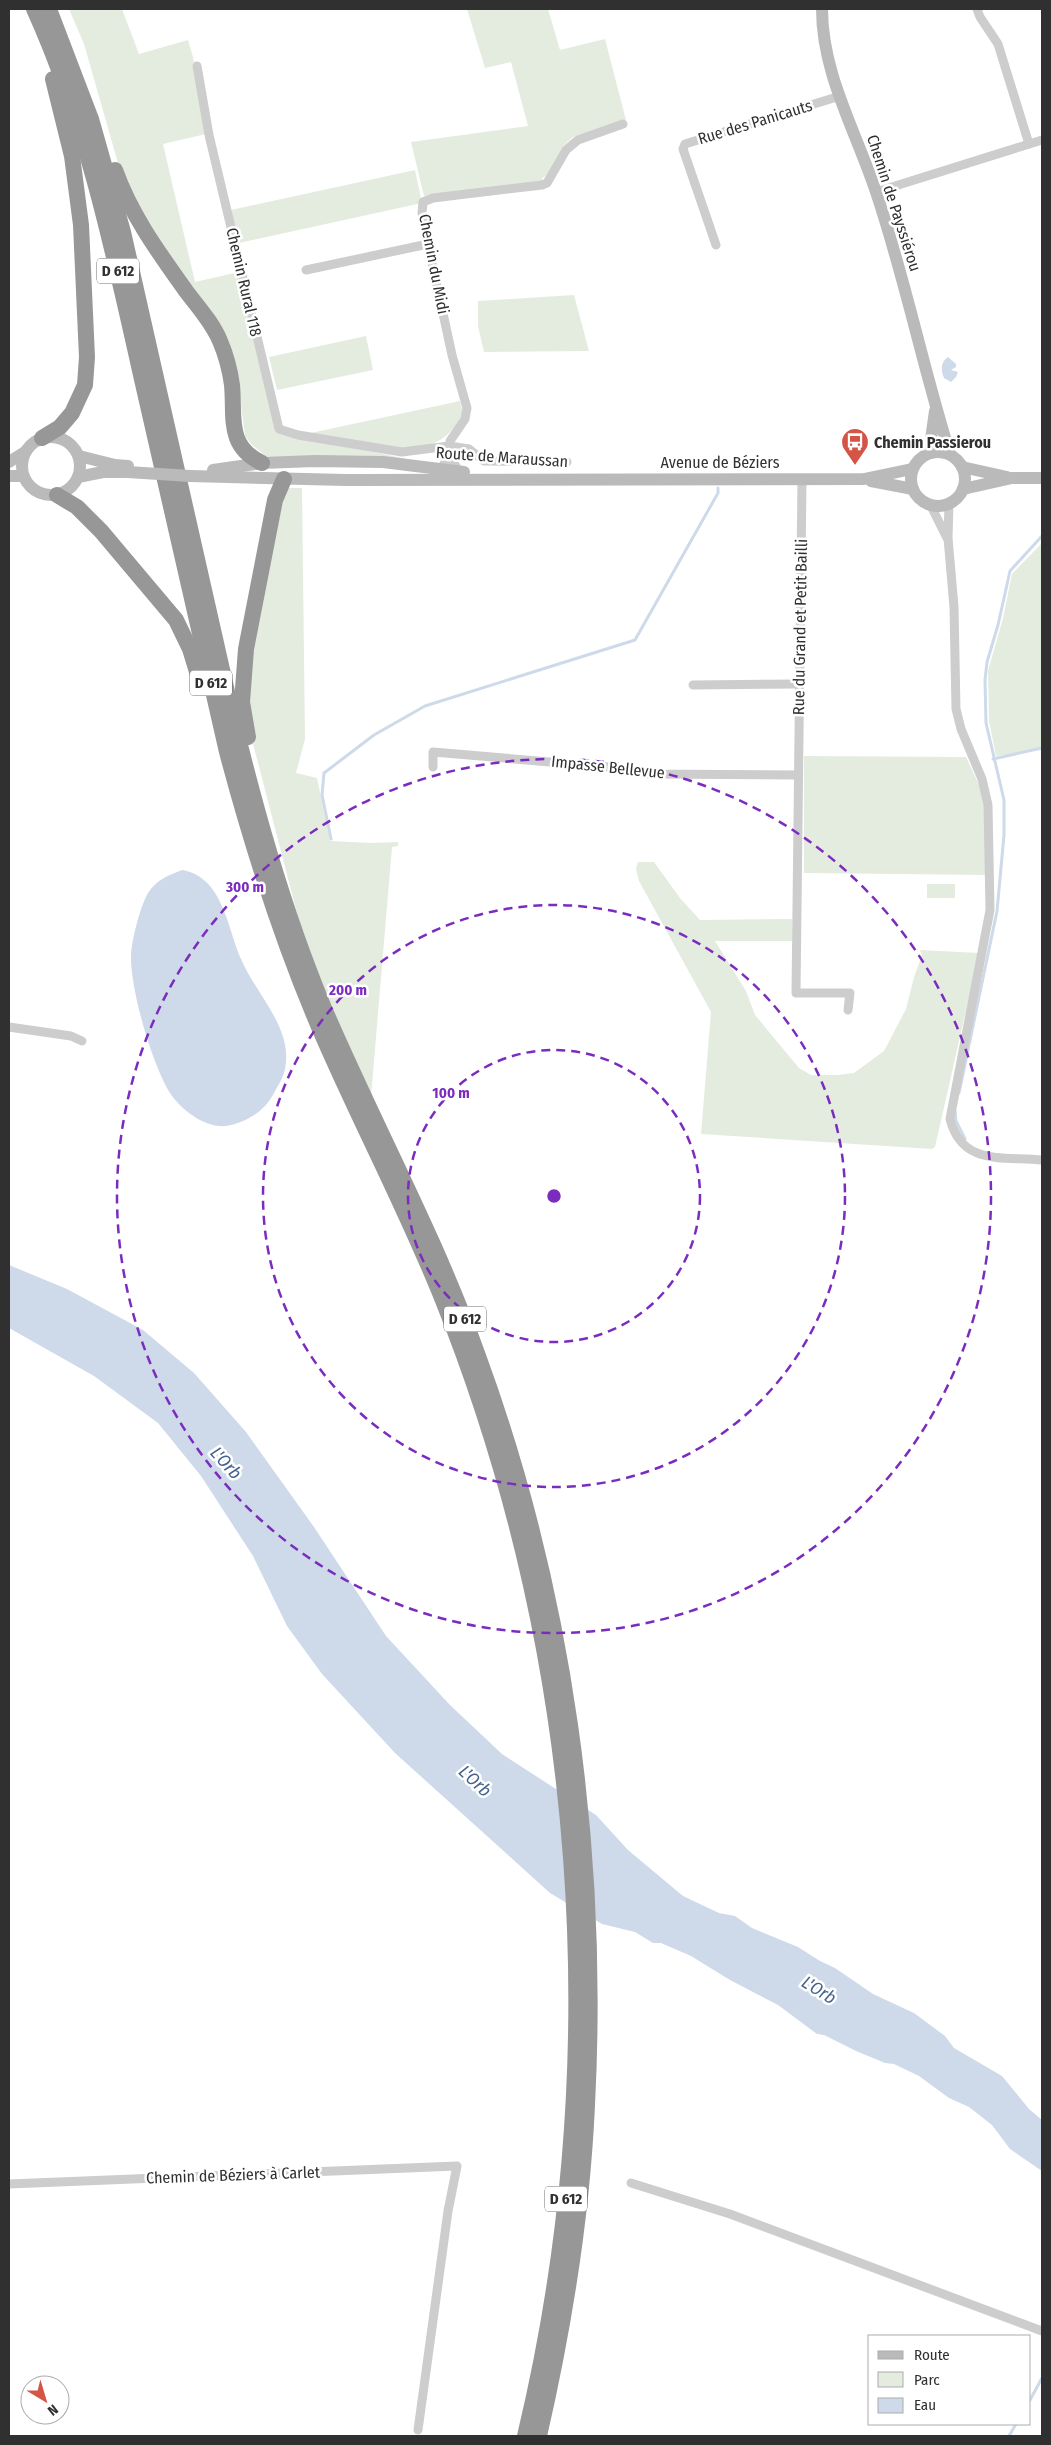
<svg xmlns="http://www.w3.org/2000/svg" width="1051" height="2445" viewBox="0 0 1051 2445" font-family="'Fira Sans Condensed',sans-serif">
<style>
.green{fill:#e4ece0}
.water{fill:#cedae9}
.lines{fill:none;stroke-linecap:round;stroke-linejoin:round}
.stream{stroke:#cedae9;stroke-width:3}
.street{stroke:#cdcdcd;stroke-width:9}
.secondary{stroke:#bababa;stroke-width:12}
.highway{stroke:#979797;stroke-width:16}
.secondary-bridge{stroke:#bababa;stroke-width:12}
.ring{fill:none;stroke:#7b2cbf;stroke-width:2.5;stroke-dasharray:9 6}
.labels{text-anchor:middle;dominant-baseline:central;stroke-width:5;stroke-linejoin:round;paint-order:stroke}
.shield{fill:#fff;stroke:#6e6e6e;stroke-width:1}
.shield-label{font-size:15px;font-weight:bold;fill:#303030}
.street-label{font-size:16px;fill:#303030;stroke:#fff}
.poi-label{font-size:16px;font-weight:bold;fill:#303030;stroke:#fff;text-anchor:start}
.water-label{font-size:18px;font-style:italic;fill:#46638b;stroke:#fff}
.centre{fill:#7b2cbf;stroke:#fff;stroke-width:2.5}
.ring-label{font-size:15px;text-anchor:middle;font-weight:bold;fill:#7b2cbf;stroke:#fff;stroke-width:5;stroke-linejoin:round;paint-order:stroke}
</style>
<rect width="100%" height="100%" fill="#fff"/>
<g class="green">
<path d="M69,9H122L139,54L188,40L193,57L206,134L163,144L195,282L239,272L274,420L273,424L279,432L407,459H283L266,456L252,445L245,436L239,389L124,184L84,44Z"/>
<path d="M467,9H548L560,50L605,39L626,120L573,137L563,146L546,176L542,178L543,183L424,196L411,142L528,126L511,62L485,68Z"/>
<path d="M415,170L422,203L239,243L231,210Z"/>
<path d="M574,295L589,351L484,352L478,326V301Z"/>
<path d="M366,336L373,370L277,390L269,357Z"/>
<path d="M460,401L463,413C448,440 437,445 407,449L306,434Z"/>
<path d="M283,488H302L305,739L296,773L317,778L330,841L373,843L398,842V846L392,847L371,1097L319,976L298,917L251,736L247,674Z"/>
<path d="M1042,543V747L1028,752L996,756L989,721L988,671L1003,618L1012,574Z"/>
<path d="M804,756L966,757L980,787L984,806L987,875L804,873Z"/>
<path d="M638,862H654L680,898L700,920L792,919V941H715L746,991L755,1015L799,1068L811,1075H837L854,1073L884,1051L906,1009L914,977L922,955L920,950L979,953L935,1147L932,1149L701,1134L711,1012L639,881L636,869Z"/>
<rect x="927" y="884" width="28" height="14"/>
</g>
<g class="water">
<path d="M948,357L956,364V367L951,370L958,372L956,377L951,382L944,378C941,371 940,362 948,357Z"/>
<path d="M182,870C223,877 227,927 241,959C256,995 296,1030 284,1073C282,1080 277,1087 274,1093C265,1111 246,1123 226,1126C205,1128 181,1110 170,1093C152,1064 130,989 131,955C132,939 140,907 148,893C156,880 169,875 182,870Z"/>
<path d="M9,1265L67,1289L143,1330L194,1373L246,1432L314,1527L386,1636L450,1705L502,1754L596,1815L628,1850L683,1896L719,1913L735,1916L752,1928L798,1947L820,1961L835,1968L873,1994L914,2013L945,2036L954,2048L1002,2076L1029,2109L1042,2120V2171L1010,2149L992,2125L969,2107L949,2098L919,2076L894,2064L885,2063L856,2051L824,2035L817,2034L778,2005L730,1980L691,1956L661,1943H653L635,1932L602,1924L550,1893L395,1753L322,1674L287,1626L253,1556L201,1476L158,1423L94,1376L9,1328Z"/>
</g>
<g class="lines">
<g class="stream">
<path d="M993,759L1042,748"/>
<path d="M331,839L322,795L324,773L374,735L425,706L635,640L718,493V488"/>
<path d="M959,1093L997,911L1004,835V800L986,723L985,680L987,662L998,625L1010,571L1042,536"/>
<path d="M955,1111L956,1121L965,1139"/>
<path d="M1030,2400L1042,2378"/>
<path d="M1009,2436L1016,2424"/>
</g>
<g class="street">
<path d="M977,9L980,17L998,44L1029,144"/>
<path d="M197,66L209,135L279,429L298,435L402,452L449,446L469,449L484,461L567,462"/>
<path d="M876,192L1042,140"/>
<path d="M716,245L683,149L685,144L840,96"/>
<path d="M306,270L428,244"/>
<path d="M450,455V441L465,419L467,408L452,355L428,244L422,213L423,202L433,198L542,185L547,183L566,150L578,140L623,124"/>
<path d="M440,470L450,455L459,472"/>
<path d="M802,479L796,993H850L848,1010"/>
<path d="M949,503L948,538L954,607L956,709L961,729L982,779L988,805L990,910L950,1119C962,1166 1002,1156 1042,1160"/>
<path d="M930,504L947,538"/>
<path d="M693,685L799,684"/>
<path d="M433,767V752L609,767L649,774L798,775"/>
<path d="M9,1027L71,1036L82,1041"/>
<path d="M631,2183L730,2214L1042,2331"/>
<path d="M9,2184L457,2166L448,2211L418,2430"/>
</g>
<g class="secondary">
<path d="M822,9C822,74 856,131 876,192C905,278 923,368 950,454"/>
<circle cx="51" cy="466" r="29"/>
<circle cx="938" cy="479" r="27"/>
<path d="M929,453L935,411"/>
<path d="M79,456L115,465L128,466"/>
<path d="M9,462L25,452"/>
<path d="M962,467L1007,477"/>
<path d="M213,470L262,463L315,461L383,462L464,472"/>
<path d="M9,476H23"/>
<path d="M190,476L346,480L864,479L912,469"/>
<path d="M78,477L103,472H125"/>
<path d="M871,481L913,489"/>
<path d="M963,489L1012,478H1042"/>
</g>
<g class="highway">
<path d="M34,9C87,126 113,250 141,375C170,501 198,627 227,752C252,846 281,938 319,1027C358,1118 405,1206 442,1298C586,1657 615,2060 525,2436"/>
<path d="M49,9L91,119L123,232L228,696C253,801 282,907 324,1008C374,1125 435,1235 478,1356C565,1593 600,1853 587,2105C582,2216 564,2327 539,2436"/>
<path d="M115,170C131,215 159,253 186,291C198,307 212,322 220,341C226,355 230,370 232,385C235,417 226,446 262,463"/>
<path d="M42,438L60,427L72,413L85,385L87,357L81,225L72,156L53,79"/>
<path d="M57,495L77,507L101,531L176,620L190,649L201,685"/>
<path d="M248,737L242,702L246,649L275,500L284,479"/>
</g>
<path class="secondary-bridge" d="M128,472L190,476"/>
</g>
<g class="ring">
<circle cx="554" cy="1196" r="146"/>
<circle cx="554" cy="1196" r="291"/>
<circle cx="554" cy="1196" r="437"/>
</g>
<defs>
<symbol id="bus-pin" viewBox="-11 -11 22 30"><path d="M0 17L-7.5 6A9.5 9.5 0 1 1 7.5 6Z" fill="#d45545" stroke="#fff"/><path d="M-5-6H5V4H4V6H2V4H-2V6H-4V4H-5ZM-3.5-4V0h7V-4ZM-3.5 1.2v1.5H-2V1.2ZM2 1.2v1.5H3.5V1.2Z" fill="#fff"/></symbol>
</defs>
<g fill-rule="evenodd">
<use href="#bus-pin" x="839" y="426" width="32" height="43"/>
</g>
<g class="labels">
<g class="shield">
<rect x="97" y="258.5" width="42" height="25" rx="4"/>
<rect x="190" y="670.5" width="42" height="25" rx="4"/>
<rect x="444" y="1306.5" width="42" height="25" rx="4"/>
<rect x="545" y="2186.5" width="42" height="25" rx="4"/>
</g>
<g class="shield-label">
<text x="118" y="271">D 612</text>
<text x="211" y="683">D 612</text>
<text x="465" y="1319">D 612</text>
<text x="566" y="2199">D 612</text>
</g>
<g class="street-label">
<text transform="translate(755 122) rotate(-17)">Rue des Panicauts</text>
<text transform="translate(894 203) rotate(72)">Chemin de Payssiérou</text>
<text transform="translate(434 264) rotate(79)">Chemin du Midi</text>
<text transform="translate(244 282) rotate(77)">Chemin Rural 118</text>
<text transform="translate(502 457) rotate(4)">Route de Maraussan</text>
<text x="720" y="462">Avenue de Béziers</text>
<text transform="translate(800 627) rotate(-89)">Rue du Grand et Petit Bailli</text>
<text transform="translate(608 767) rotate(6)">Impasse Bellevue</text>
<text transform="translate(233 2175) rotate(-2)">Chemin de Béziers à Carlet</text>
</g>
<g class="poi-label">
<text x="874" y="442">Chemin Passierou</text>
</g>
<g class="water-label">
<text transform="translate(226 1463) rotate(48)">L'Orb</text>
<text transform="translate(475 1781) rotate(43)">L'Orb</text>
<text transform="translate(819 1990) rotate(32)">L'Orb</text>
</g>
</g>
<circle cx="554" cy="1196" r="8" class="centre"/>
<g class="ring-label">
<text x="245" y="892">300 m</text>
<text x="348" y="995">200 m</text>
<text x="451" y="1098">100 m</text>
</g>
<rect width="1051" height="2445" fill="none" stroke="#303030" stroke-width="20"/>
<rect x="868" y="2335" width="162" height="90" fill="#ffffff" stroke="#acacac"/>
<rect x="878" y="2351" width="25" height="8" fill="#bababa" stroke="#acacac"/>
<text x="914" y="2360" font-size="15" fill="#303030">Route</text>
<rect x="878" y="2372" width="25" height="15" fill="#e4ece0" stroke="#acacac"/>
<text x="914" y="2385" font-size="15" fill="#303030">Parc</text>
<rect x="878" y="2398" width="25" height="15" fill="#cedae9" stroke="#acacac"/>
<text x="914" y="2410" font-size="15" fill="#303030">Eau</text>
<g transform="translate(45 2400) rotate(142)"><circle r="24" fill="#ffffff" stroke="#acacac"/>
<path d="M0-4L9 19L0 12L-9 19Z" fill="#d45545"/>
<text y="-8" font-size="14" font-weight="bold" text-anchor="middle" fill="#303030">N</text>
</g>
</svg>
